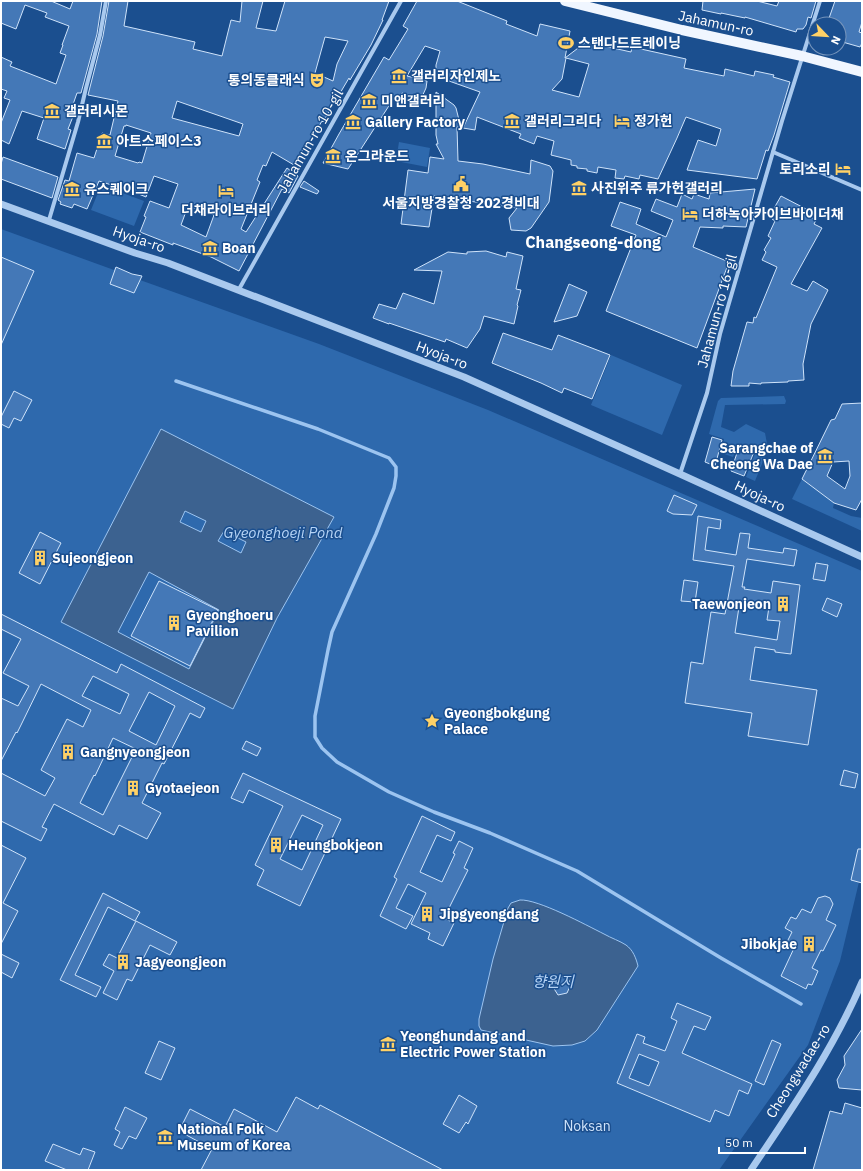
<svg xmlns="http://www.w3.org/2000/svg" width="863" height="1171" viewBox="0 0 863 1171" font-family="'IBM Plex Sans','Noto Sans KR',sans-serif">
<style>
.green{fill:#2e69ad}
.water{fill:#3c6290;stroke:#9cc4f0;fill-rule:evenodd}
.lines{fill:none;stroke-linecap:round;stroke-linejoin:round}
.stream{stroke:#9cc4f0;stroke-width:3.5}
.building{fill:#4478b7;stroke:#cfe3fa;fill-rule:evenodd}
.minor{stroke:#a9c9ee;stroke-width:4}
.tertiary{stroke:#a9c9ee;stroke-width:7}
.primary{stroke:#f0f6ff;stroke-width:10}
.labels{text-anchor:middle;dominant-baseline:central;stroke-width:3;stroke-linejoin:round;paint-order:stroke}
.street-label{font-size:14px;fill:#fff;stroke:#1b4f8f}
.poi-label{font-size:14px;font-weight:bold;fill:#fff;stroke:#1b4f8f;text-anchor:start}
.park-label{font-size:14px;fill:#cfe3fa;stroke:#1b4f8f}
.water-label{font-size:15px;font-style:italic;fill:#b5d3f5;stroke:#1b4f8f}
.quarter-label{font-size:16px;font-weight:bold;fill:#fff;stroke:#1b4f8f}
</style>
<rect width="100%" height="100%" fill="#1b4f8f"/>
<g class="green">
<path d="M399,142L430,148L427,167L396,161Z"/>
<path d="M101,185L144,201L134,226L91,210Z"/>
<path d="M1,229L114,270L115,267L140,280L319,344L488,410L862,571V870L859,882L840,961L808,1045L719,1170H1Z"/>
<path d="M611,355L682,385L662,435L591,405Z"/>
<path d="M784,396L786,401L785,404L725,405L721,427L734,432L746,424L765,433L768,449L755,481L746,477L756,451L738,445L733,457L724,454L721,451L724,439L709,434L718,401L721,398Z"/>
<path d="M802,479L834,503L833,508L851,516L862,518V531L792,499Z"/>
</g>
<g class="water">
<path d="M161,429L334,517L277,618L233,709L61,622ZM185,511L206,521L201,532L180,522ZM224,531L246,542L241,553L218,541ZM149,572L219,610L189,669L118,632Z"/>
<path d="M520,900C538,899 586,925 604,934C611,938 620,941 626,945C633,950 636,958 638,966L597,1030L585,1041L572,1045L553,1046L481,1030L479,1026V1019L493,959L508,908L511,903Z"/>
</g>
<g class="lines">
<path class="stream" d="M176,381L318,429L389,458L396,467V476L394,488L376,534L332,632L328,650L315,716V737L322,748L337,762L389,792L434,812L490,833L577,871L721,958L801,1004"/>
</g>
<g class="building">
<path d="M1,1H51L70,9L73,1H102L97,34L81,93H77L70,113L74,114L68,129L71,130L65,149L37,139L44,118L22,111L9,144L1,140V123L10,100L4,98L7,91L1,89V57L12,62L10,66L56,84L66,55L60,53L63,45H62L69,26L45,17L47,13L25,5L16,29L1,23Z"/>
<path d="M109,1H128L124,26L195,42L193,49L222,56L231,20L240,22L242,1H263L256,28L276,31L285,1H389L382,20H383L371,45L350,80L349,78L323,122L322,121L309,143L308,142L294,165L272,152L266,166L263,165L257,180L260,182L241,229L246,232L287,168L298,176L289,193L282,189L239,271L211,257L173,243V245L140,232L146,217L144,216L150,201L169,208L178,184L154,176L146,197L124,188V189L99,181L87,209L74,204L72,208L60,204L61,202L58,200L65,180L69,181L77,153L94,158L102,133L110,135L118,101L88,95L103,36ZM325,37L348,41L337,64L333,81L315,73ZM177,101L243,124L239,136L172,118ZM126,125L151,133L142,163L139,162L138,163L115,156L124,126H126ZM188,206L214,215L206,237L181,225Z"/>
<path d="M417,1H457L507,21L506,24L537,36L540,24L570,31L565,58L586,42L631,52L632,47L686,59L684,68L724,76L725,69L754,76L755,71L774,75L773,77L790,82L774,135L768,151L766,150L757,179L687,170L698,140L716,146L721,129L686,117L677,138L658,179L640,175L639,179L625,176L624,179L615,178L616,170L598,167L597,173L587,171V169L577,168V166L571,165V160L551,155L554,141L537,136L534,144L519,138L521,134L477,117L475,130L463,128L480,92L449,81L436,71V65L440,51L425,46L407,76L427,81L426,88L421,99L402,93L397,100L394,98L348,169L323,163L339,134L384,57L389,60L408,29L403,26ZM566,58L589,64L579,97L552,90L562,79Z"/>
<path d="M703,1H757L777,6L779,1H816L811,18L808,17L806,25L803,29H797L796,32L745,17V18L721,13V14L702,10Z"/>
<path d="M835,1H862V22L859,32L862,33V43L860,47L839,41V24H827Z"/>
<path d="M436,92L454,105L456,108L461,128L457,127L458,161L483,164L530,174L531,160L550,166L553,171L549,202L531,228L526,231L511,230L509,218L517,208L434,196L429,227L401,224L408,170L428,173L430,157L444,159L436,144H438L436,135Z"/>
<path d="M3,157L58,177L52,198L1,179V164Z"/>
<path d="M304,181L319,191L317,194L300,187Z"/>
<path d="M755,189L746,227L723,226V228L700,227L693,247L729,262L697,348L606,311L636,235L611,226L620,202L641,209L636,224L666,237L673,220L651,211L656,199L677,207L682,194L692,199L694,194L709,199L710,193Z"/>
<path d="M781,196L808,210L806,214L816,220L814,224L822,228L791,284L807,291L813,281L828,290L811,324L803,364L804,380L788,381V382L761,383V384L749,383V386H731L733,371L747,322L753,323L754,317L756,318L777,267L762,260L766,252L764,250L771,238L768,236L775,221L772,219L776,211L773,210Z"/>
<path d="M486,251L506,257L507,252L523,256L516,289L521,290L517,305L518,306L514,324L484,316L480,329L467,348L446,339L445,342L389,323V324L373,318L379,304L396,309L403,293L434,304L442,271L414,270L448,252L467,254V252Z"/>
<path d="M1,257L34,271L1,345Z"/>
<path d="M116,267L132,274L142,276L134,293L110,284Z"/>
<path d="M569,284L587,292L577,316L554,322Z"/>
<path d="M503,333L552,350L558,335L610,355L592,399L564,388L562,393L541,383L492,363Z"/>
<path d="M14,391L32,400L21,421L14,418L9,428L1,424V417Z"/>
<path d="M862,403V499L856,510L834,503L802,479L831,420L835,419L842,404ZM849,461L850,476L845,489L827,476L833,462Z"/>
<path d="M712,437L722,440L715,466L705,462Z"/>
<path d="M739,447L754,452L744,476L731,471Z"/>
<path d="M674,495L697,505L692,515L673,514L667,511Z"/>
<path d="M698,516L721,520L720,529L708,527L705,550L736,555L740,533L750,534L748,548L783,553L784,548L797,550L794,566L747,559L742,587H745L744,589L771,593L773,581L800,585L791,654L775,652V650L755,647L750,680L817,690L808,745L748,736L752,713L685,703L691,662L703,664L711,612L725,614L734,566L693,560ZM742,603L769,607L767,620L780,621L777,640L735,633L739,607L742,608Z"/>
<path d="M40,532L61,543L40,584L19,573Z"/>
<path d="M816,563L828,565L825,581L813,579Z"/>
<path d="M684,580L698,582L695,602L681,601Z"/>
<path d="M159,581L218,610L190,666L131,636Z"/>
<path d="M827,598L842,604L837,617L822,610Z"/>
<path d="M1,614L117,673L121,664L205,708L200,718L190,713L164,764L162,763L142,803L161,813L147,839L119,825L114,835L54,804L42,827L47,829L41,841L1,821V773L45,796L55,778L41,770L67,719L83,727L91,710L41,684L21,725L17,733L16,732L1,761V698L18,706L29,686L3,673L21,639L1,629ZM93,676L129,694L120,714L82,696ZM149,692L175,706L156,745L129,731ZM113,738L136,749L103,815L80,803L94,775L95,776Z"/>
<path d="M246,741L261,748L257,756L242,749Z"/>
<path d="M844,770L858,774L855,788L840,785Z"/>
<path d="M243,773L341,819L300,906L257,885L264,870L255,865L283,806L249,790L243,803L231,798ZM302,815L323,825L302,870L280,859Z"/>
<path d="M422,816L455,832L451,841L437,835L420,872L442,882L455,854L453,853L459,841L473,848L464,868L468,870L444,918L454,923L443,946L428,939L430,933L411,924L426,893L408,884L396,908L413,916L406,929L380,916L397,879L394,877Z"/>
<path d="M1,845L26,858L3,903L18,911L1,944Z"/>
<path d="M858,849H862V883L851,880Z"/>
<path d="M103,893L140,912L135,921L108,907L75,975L101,987L96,997L60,980Z"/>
<path d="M825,896L830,898L833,904L826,920L836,925L823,951L821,950L812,968L818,971L812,985L808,984L806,989L781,976L795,946L787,942L792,932L785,928L791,917L796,919L802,909L811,913L818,898Z"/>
<path d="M136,921L177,942L170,955L150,945L132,981L127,979L117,1000L103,993L114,971L103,965L109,954L117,958Z"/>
<path d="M1,954L19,963L12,978L1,972Z"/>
<path d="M558,977H567L571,984L567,993L558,995L553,987Z"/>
<path d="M677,1003L711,1017L705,1030L694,1026L682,1053L752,1084L748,1094L739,1090L729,1116L715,1110L710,1122L617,1083L637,1034L645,1037L643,1043L665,1051L677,1021L671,1018ZM639,1054L659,1062L649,1086L629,1078Z"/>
<path d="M862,1029V1090L839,1088L837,1080L845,1065L844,1056Z"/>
<path d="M772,1040L781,1044L764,1085L755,1081Z"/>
<path d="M159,1041L175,1048L161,1080L145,1073Z"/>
<path d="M459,1095L477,1106L468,1124L466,1122L459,1133L443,1124Z"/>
<path d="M296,1097L318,1109L320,1105L443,1170H201L212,1149L179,1131L190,1109L225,1127L234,1109L277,1132Z"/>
<path d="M845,1103L862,1108V1170H813L830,1111L842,1114Z"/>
<path d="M125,1107L147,1118L136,1139L129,1136L122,1149L114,1145L120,1132L115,1129Z"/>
<path d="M53,1144L80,1155L83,1148L95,1152L88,1170H67L45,1161Z"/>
</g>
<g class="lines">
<g class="minor">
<path d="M773,152L862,190"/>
<path d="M49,220L78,122L86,88L100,35L106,1"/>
<path d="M238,291L401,1"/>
<path d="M680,474L707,393L720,334L782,121L820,1"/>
</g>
<g class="tertiary">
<path d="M1,204L135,253L168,263L464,377L680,474L862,557"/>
<path d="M751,1170C791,1110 833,1050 862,982"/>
</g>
<path class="primary" d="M565,1L682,30L802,56L862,72"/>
</g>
<defs>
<symbol id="stadium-bare" viewBox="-9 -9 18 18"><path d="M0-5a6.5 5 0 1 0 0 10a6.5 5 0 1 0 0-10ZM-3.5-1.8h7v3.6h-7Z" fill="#ffd166" stroke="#1b4f8f" stroke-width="2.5" paint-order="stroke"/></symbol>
<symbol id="museum-bare" viewBox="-9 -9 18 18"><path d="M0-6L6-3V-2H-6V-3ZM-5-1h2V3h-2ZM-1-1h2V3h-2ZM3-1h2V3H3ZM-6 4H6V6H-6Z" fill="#ffd166" stroke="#1b4f8f" stroke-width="2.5" paint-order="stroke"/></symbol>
<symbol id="theatre-bare" viewBox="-9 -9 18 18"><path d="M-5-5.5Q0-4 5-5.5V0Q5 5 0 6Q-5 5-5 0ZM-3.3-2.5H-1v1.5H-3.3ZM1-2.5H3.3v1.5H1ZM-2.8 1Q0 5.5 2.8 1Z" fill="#ffd166" stroke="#1b4f8f" stroke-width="2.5" paint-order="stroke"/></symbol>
<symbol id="hotel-bare" viewBox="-9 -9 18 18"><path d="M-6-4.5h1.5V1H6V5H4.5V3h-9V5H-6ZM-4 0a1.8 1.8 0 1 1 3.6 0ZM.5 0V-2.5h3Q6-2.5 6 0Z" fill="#ffd166" stroke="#1b4f8f" stroke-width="2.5" paint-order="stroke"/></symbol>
<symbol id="civic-bare" viewBox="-9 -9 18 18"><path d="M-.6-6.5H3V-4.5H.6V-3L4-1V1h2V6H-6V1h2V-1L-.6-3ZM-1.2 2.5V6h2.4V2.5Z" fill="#ffd166" stroke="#1b4f8f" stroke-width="2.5" paint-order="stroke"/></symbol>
<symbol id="building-bare" viewBox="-9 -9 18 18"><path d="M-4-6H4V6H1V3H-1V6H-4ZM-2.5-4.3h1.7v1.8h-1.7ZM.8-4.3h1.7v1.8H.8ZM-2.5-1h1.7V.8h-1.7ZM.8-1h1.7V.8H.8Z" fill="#ffd166" stroke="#1b4f8f" stroke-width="2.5" paint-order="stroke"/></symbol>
<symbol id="sight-bare" viewBox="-9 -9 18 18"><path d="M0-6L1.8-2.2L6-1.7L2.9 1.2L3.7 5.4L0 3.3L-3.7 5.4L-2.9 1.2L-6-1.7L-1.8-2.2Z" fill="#ffd166" stroke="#1b4f8f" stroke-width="2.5" paint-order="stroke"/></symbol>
</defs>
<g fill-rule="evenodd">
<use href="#stadium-bare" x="555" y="32" width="22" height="22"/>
<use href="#museum-bare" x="388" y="65" width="22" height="22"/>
<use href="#theatre-bare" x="306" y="69" width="22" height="22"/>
<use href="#museum-bare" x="358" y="90" width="22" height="22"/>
<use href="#museum-bare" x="41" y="100" width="22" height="22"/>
<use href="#museum-bare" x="501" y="110" width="22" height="22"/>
<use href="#hotel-bare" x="611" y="110" width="22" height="22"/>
<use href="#museum-bare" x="342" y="111" width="22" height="22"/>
<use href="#museum-bare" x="93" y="130" width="22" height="22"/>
<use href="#museum-bare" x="322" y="145" width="22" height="22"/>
<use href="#hotel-bare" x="832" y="158" width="22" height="22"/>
<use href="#civic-bare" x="450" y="173" width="22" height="22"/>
<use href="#museum-bare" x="568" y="177" width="22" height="22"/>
<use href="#museum-bare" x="61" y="178" width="22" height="22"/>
<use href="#hotel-bare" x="215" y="180" width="22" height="22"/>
<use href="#hotel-bare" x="679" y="203" width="22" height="22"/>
<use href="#museum-bare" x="199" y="237" width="22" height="22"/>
<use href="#museum-bare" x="814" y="445" width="22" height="22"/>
<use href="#building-bare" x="29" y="547" width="22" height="22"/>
<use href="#building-bare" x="772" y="593" width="22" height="22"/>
<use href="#building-bare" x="163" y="612" width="22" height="22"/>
<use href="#sight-bare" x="421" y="710" width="22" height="22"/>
<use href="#building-bare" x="57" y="741" width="22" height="22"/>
<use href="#building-bare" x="122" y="777" width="22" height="22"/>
<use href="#building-bare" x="265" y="834" width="22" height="22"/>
<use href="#building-bare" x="416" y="903" width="22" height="22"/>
<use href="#building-bare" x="798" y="933" width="22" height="22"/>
<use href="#building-bare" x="112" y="951" width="22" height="22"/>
<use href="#museum-bare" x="377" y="1033" width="22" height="22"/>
<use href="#museum-bare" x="154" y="1126" width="22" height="22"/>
</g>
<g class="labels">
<g class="street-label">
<text transform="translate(716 23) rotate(12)">Jahamun-ro</text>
<text transform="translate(310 141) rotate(-60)">Jahamun-ro 10-gil</text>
<text transform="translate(139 239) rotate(19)">Hyoja-ro</text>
<text transform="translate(717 311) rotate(-75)">Jahamun-ro 16-gil</text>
<text transform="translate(442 355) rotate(21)">Hyoja-ro</text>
<text transform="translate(760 496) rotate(25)">Hyoja-ro</text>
<text transform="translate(798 1071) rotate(-58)">Cheongwadae-ro</text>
</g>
<g class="poi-label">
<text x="578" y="43">스탠다드트레이닝</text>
<text x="411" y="76">갤러리자인제노</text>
<text x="305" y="80" text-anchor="end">통의동클래식</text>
<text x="381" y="101">미앤갤러리</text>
<text x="64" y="111">갤러리시몬</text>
<text x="524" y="121">갤러리그리다</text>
<text x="634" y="121">정가헌</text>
<text x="365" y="122">Gallery Factory</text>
<text x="116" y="141">아트스페이스3</text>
<text x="345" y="156">온그라운드</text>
<text x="831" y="169" text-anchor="end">토리소리</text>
<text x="591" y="188">사진위주 류가헌갤러리</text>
<text x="84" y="189">유스퀘이크</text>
<text x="461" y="203" text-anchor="middle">서울지방경찰청 202경비대</text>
<text x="226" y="210" text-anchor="middle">더채라이브러리</text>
<text x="702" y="214">더하녹아카이브바이더채</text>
<text x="222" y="248">Boan</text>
<text x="813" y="448" text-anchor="end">Sarangchae of<tspan x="813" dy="16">Cheong Wa Dae</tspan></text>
<text x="52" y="558">Sujeongjeon</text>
<text x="771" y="604" text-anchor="end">Taewonjeon</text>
<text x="186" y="615">Gyeonghoeru<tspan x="186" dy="16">Pavilion</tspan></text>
<text x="444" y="713">Gyeongbokgung<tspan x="444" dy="16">Palace</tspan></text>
<text x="80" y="752">Gangnyeongjeon</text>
<text x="145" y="788">Gyotaejeon</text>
<text x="288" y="845">Heungbokjeon</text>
<text x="439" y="914">Jipgyeongdang</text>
<text x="797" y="944" text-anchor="end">Jibokjae</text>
<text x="135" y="962">Jagyeongjeon</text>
<text x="400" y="1036">Yeonghundang and<tspan x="400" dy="16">Electric Power Station</tspan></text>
<text x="177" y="1129">National Folk<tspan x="177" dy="16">Museum of Korea</tspan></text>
</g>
<g class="park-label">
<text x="587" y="1126">Noksan</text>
</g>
<g class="water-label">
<text x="283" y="532">Gyeonghoeji Pond</text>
<text x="553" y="981">향원지</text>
</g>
<g class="quarter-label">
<text x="593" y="242">Changseong-dong</text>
</g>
</g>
<rect width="863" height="1171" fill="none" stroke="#ffffff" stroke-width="4"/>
<g transform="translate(827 36) rotate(115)"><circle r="19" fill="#1b4f8f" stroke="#7695bc"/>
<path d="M0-3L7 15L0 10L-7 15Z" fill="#ffd166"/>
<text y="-6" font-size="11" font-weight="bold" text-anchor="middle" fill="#ffffff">N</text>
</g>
<path d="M719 1147v6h86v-6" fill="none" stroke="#ffffff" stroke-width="2"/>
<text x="725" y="1147" font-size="12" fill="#ffffff" stroke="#1b4f8f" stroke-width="3" paint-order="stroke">50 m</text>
</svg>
